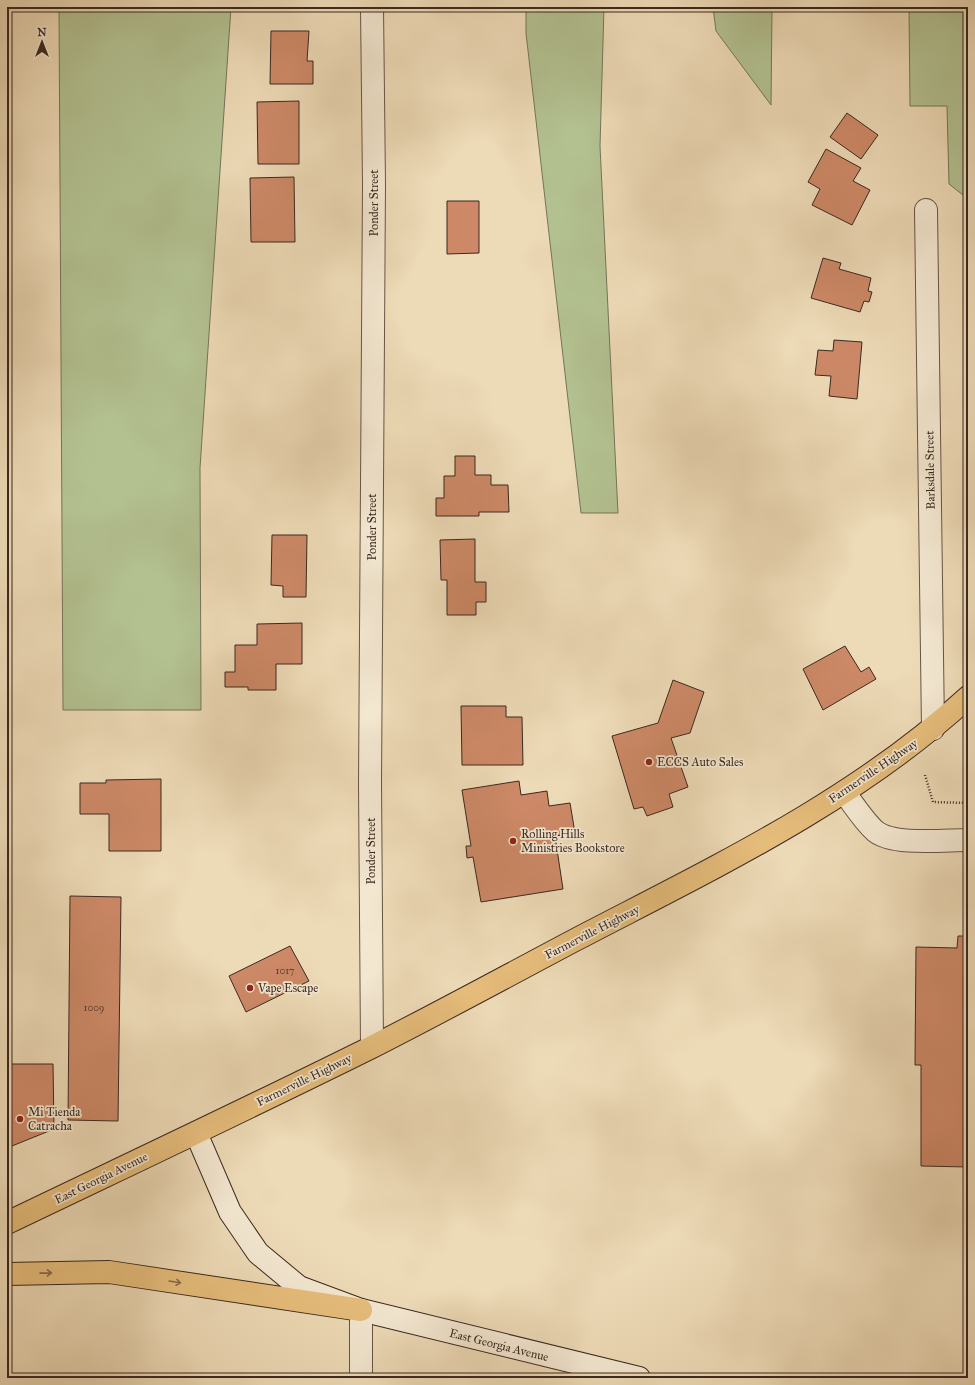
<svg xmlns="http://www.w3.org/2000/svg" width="975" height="1385" viewBox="0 0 975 1385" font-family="'IM FELL Great Primer',serif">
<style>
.green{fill:#b3c191;stroke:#767559}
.building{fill:#cd8967;stroke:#3a2921}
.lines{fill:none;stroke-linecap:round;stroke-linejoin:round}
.minor-casing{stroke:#675546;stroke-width:24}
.secondary-casing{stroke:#3a2921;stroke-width:24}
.primary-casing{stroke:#3a2921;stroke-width:24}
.path{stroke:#3a2921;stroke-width:2.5;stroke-dasharray:1 2;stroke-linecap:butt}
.minor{stroke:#f3e7d0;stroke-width:22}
.secondary{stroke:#f3e7d0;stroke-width:22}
.primary{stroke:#e6bd7b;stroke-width:22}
.oneway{stroke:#876c4a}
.poi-dot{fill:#8f2418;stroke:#f3e7d0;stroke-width:1.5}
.labels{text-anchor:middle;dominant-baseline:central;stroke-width:3.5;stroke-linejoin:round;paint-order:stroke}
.number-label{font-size:10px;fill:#5f4132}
.street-label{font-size:12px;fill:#3a2921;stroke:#f3e7d0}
.poi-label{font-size:12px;fill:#3a2921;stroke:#f3e7d0;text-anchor:start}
</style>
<rect width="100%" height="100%" fill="#eddab6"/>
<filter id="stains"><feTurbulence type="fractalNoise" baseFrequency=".005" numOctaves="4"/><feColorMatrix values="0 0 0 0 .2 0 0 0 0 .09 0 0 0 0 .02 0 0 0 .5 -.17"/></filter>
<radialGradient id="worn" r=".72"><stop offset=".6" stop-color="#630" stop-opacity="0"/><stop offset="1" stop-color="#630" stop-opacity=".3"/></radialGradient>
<g class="green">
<path d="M59,7H231L200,468L201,710H63Z"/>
<path d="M526,7H604L600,146L618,513H581L526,33Z"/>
<path d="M713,7H772L771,105L716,31Z"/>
<path d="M909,7H968V199L949,184L947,106H910Z"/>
</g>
<g class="building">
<rect x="436" y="7" width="29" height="2"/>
<path d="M271,31H309L307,61H313V84H270Z"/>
<path d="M299,101V164H258L257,102Z"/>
<path d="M847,113L878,135L861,159L830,137Z"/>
<path d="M826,149L861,168L853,181L870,190L852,225L812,205L820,189L808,182Z"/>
<path d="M294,177L295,242H251L250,178Z"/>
<path d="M447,201H479V253L447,254Z"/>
<path d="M823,258L841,263L839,269L871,278L868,291L872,292L869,302L864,301L860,312L811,298Z"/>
<path d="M834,340L862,342L857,399L829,396L831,376L815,375L818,350L833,351Z"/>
<path d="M455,456H475V475H491V485H508L509,512H479V516H436V498H444V476H455Z"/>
<path d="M272,535H307L306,597H283V586L271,585Z"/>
<path d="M475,539V582H486V602H476V615H447V580H441L440,540Z"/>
<path d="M302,623V664H276V690H248V687H225V672H235V645H257V624Z"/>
<path d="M845,646L861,672L869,667L876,679L823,710L803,669Z"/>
<path d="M673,680L704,692L690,733L671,738L688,787L669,794L673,807L647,816L643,807L634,809L612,736L658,723Z"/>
<path d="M461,706H506V717H522L523,765H462Z"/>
<path d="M161,779V851H109V814H80V783H106V780Z"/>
<path d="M519,781L521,795L547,791L549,806L570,803L575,833L555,836L563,889L481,902L473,857L467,858L466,846H471L462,790Z"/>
<path d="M70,896L121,897L118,1121L68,1120Z"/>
<path d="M958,936H968V1167L921,1166V1065H915L916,947L957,948Z"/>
<path d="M290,946L309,981L246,1012L229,976Z"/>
<path d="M7,1064H53L54,1129L7,1148Z"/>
</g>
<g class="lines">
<defs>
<g id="minor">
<path d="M926,210L933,729"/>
<path d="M844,792C854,805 863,820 875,831C893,846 944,840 968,840"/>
<path d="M372,1046L370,784L374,185L372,7"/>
<path d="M361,1378V1310"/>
</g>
<path id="secondary" d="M196,1133L230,1212L258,1253L299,1287L361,1310L639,1378"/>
<g id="primary">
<path d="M7,1223C128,1165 249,1108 370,1048C439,1013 507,976 575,940C711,869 854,802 968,697"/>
<path d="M7,1274L109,1272L361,1310"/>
</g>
</defs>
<use href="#minor" class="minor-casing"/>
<use href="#secondary" class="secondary-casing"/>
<use href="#primary" class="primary-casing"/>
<path class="path" d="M925,775L933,802L968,803"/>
<use href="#minor" class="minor"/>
<use href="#secondary" class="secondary"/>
<use href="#primary" class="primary"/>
</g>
<defs><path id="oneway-shaft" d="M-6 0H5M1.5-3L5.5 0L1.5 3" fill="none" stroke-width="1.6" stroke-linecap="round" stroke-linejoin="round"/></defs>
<g class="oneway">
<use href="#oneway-shaft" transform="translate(46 1273) rotate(-1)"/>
<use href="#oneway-shaft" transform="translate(175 1282) rotate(9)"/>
</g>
<g class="poi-dot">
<circle cx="649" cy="762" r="4"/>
<circle cx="513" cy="841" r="4"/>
<circle cx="250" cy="988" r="4"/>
<circle cx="20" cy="1119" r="4"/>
</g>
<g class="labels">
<g class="number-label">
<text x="285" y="971">1017</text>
<text x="94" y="1008">1009</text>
</g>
<g class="street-label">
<text transform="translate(374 203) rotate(-90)">Ponder Street</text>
<text transform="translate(930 470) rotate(-91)">Barksdale Street</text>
<text transform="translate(372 527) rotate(-90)">Ponder Street</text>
<text transform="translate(873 771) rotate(-34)">Farmerville Highway</text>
<text transform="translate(371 851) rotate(-90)">Ponder Street</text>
<text transform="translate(592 932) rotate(-27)">Farmerville Highway</text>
<text transform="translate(304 1080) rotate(-26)">Farmerville Highway</text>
<text transform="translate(101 1178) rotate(-26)">East Georgia Avenue</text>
<text transform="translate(499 1345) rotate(14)">East Georgia Avenue</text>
</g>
<g class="poi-label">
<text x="657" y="762">ECCS Auto Sales</text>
<text x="521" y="834">Rolling Hills<tspan x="521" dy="14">Ministries Bookstore</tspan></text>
<text x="258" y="988">Vape Escape</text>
<text x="28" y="1112">Mi Tienda<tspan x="28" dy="14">Catracha</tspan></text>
</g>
</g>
<rect width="975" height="1385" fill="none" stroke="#eddab6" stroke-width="24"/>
<rect x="8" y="8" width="959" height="1369" fill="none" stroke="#3a2921" stroke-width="2"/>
<rect x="12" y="12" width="951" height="1361" fill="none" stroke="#3a2921"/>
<g transform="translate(42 42)" stroke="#f3e7d0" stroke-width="3" paint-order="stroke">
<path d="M0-3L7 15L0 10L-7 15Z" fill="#3a2921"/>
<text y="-6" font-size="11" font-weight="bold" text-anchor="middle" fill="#3a2921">N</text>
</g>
<rect width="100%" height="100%" filter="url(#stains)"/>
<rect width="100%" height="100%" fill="url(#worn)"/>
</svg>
